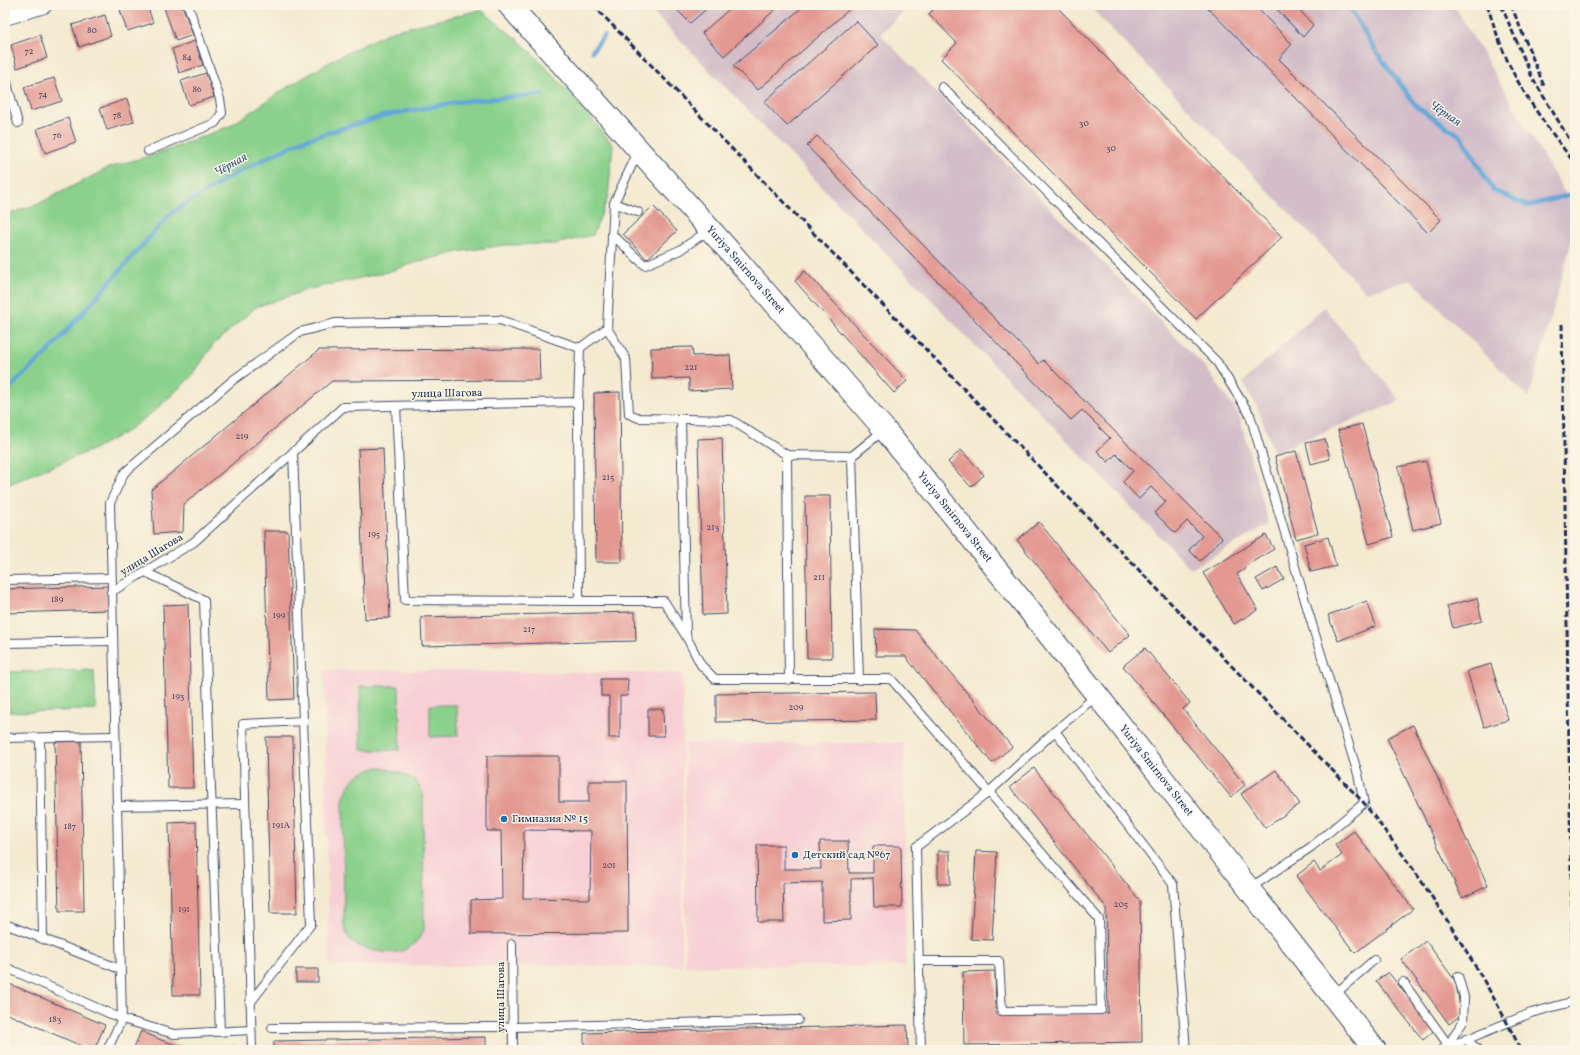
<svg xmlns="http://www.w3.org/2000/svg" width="1580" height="1055" viewBox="0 0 1580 1055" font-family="Vollkorn,serif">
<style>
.built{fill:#f7cfd4}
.industrial{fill:#d2bdc8}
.green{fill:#8bd18c;stroke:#538075}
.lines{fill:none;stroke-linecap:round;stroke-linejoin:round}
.stream{stroke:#62a7d7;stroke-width:4.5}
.building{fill:#e39891;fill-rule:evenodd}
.lane-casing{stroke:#3c4b6f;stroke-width:10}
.street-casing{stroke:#3c4b6f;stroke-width:18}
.secondary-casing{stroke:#3c4b6f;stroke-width:24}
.lane{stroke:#fff;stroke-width:8}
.street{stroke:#fff;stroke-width:16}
.secondary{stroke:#fff;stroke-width:22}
.rail{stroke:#1b2f5e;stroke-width:3;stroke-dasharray:6 3;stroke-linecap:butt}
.poi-dot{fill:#1f6fb2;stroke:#fcf5e5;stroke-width:1.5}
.labels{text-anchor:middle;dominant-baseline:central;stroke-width:3;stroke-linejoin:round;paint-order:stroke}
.number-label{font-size:9px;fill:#4d496b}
.street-label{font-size:11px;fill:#1b2f5e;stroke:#fcf5e5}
.poi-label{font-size:11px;fill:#1b2f5e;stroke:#fcf5e5;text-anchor:start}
.water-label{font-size:12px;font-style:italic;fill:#345988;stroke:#fcf5e5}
</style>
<rect width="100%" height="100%" fill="#fcf5e5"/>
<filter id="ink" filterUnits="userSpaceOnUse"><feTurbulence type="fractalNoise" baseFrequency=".025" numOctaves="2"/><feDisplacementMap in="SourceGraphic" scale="8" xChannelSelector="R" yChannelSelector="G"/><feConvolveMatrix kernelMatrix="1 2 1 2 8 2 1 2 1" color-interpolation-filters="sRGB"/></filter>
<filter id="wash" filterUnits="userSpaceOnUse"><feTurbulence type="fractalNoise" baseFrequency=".012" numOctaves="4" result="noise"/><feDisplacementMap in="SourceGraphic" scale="16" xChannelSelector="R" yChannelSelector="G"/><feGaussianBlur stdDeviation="0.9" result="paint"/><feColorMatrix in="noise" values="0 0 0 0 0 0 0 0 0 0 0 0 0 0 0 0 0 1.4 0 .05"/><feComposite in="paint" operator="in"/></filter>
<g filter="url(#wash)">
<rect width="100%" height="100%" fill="#f4ead0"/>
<g class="built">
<path d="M324,670L683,673L682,966H329Z"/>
<path d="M904,743L906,966H685V744Z"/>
</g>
<g class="industrial">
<path d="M653,5H910L880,34L1207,369L1239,415L1269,524L1191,569L649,8Z"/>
<path d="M1088,5H1454L1575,210V229L1529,398L1411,280L1366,292Z"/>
<path d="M1324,307L1400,401L1274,452L1258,409L1243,382Z"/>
</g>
<g class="green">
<path d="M481,10C502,27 523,43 542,63C567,89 590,117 613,145L608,197L593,235L555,244L505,245L463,251L421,261L387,272L310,289L256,307L213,345L192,376L157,409L126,432L92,450L33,474L5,486V215L38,204L108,168L162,152L230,126L283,90L338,57L392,31Z"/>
<path d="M94,670L96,710L10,712L8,672Z"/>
<path d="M360,686H399L400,750H361Z"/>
<path d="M430,705H457L458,736L430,737Z"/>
<path d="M378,767L398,772L415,780L423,793L424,930C412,954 392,956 368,949C361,947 354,945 349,938C347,935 346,931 344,927L343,801C351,777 353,776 378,767Z"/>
</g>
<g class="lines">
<g class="stream">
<path d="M1348,5L1375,50L1417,107L1462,137L1493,190L1527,206L1573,194"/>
<path d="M628,12L639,5"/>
<path d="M592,51L604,36"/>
<path d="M5,392L46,354L171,213L236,173L304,140L387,115L457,102L543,94"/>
</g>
</g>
<g id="blocks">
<g class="building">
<path d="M136,5H147L153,23L127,31L120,10Z"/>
<path d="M163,5H182L193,35L176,41Z"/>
<path d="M681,5H711L690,23L676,9Z"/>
<path d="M734,5H780L724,56L702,33Z"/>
<path d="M805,5H854L758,90L733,66Z"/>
<path d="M938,5H1055L1282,237L1196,319L941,59L957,43L929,14Z"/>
<path d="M1205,5H1254L1292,44L1279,59L1441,220L1428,233Z"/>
<path d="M1273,5H1295L1313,25L1303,37Z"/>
<path d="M105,15L111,36L79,47L72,25Z"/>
<path d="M856,21L878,45L787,126L764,102Z"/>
<path d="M40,35L47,58L17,68L11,45Z"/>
<path d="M195,41L203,65L179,73L172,49Z"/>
<path d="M206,73L214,97L189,105L181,81Z"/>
<path d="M54,78L62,101L31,111L24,87Z"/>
<path d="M127,99L134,122L107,130L100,108Z"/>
<path d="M68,118L76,142L45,153L37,129Z"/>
<path d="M817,136L1039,364L1043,360L1222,538L1200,561L1189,550L1202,536L1187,521L1175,533L1155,513L1166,502L1151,487L1139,499L1123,482L1133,471L1116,454L1108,462L1097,451L1110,438L1082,410L1071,420L807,146Z"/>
<path d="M653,206L677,231L647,259L623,234Z"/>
<path d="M805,271L907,381L894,393L795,281Z"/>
<path d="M692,347L693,356L730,355L732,389L689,391V378L652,379L651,348Z"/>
<path d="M539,349L540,380L332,381L184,504L183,532L154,534L151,490L319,350Z"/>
<path d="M620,392L622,562H596L594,393Z"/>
<path d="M1362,424L1393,537L1369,544L1338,430Z"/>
<path d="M722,438L727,614L703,615L698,439Z"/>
<path d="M1325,439L1330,459L1311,464L1306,443Z"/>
<path d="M383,448L390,618L365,619L358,449Z"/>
<path d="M961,450L984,475L971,487L948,462Z"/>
<path d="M1296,451L1318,533L1296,539L1275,457Z"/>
<path d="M1426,461L1441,523L1413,530L1398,467Z"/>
<path d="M805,496H830L832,658H807Z"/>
<path d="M1039,522L1130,635L1108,653L1017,540Z"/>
<path d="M264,531H288L294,699L269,700Z"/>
<path d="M1266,535L1274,549L1244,567L1245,569L1237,574L1258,610L1234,624L1203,573Z"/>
<path d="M1328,537L1336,566L1311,572L1304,544Z"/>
<path d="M1277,567L1284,579L1263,591L1256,579Z"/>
<path d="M109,586V610L5,613V589Z"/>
<path d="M1477,598L1482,621L1453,628L1447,606Z"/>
<path d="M1367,601L1376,626L1338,641L1328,615Z"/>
<path d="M188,604L193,788H168L163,605Z"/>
<path d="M635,612L636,641L422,646L421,617Z"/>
<path d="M875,629L915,630L1012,747L992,763L905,656H876Z"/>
<path d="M1145,648L1190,703L1183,709L1245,785L1231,797L1123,666Z"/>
<path d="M1491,664L1508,720L1484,727L1467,671Z"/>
<path d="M601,679H628L627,696H620V738H609V696H601Z"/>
<path d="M875,692L876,720L716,722V694Z"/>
<path d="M648,709H663L664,736H648Z"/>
<path d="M1413,725L1488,886L1462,898L1387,738Z"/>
<path d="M266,737H293L297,913H270Z"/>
<path d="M81,741L84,911H59L55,742Z"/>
<path d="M487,756H559V802H589V781H627L628,933L471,934V900L502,899L501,831H487ZM524,830L591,831L590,899L523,898Z"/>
<path d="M1034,768L1140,901L1142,1042L964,1045L963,972L995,971L996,1015L1108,1013L1106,907L1010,787Z"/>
<path d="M1276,770L1300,804L1265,828L1241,794Z"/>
<path d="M196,822L200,995H173L169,823Z"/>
<path d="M1354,831L1413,909L1355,953L1296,876L1314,862L1320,871L1342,855L1335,845Z"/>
<path d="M820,841H848L849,873H873V846H901L902,907H874L873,878L851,879V920L822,921V882L783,883L784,922H758L757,845H784V869H821Z"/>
<rect x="938" y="851" width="12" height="33"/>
<path d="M976,851L997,852L992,940L971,939Z"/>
<path d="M1426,941L1456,982L1461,1015L1449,1024L1401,959Z"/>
<rect x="296" y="969" width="22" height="13"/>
<path d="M1388,972L1435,1030L1423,1040L1376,981Z"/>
<path d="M5,982L105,1025L94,1050H91L5,1013Z"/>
<path d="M907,1025L908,1050H584V1033Z"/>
<path d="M141,1031L161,1040L179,1046L204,1048L235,1046V1050H133Z"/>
<path d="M486,1037V1050H274V1041Z"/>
</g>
</g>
</g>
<g filter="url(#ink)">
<use href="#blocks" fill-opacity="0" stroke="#3c4b6f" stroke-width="1"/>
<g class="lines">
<defs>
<g id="lane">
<path d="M5,76L18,123"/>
<path d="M942,87L1217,362L1250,415L1317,641L1358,774L1364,803L1311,847L1250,888"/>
<path d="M148,151L215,123L222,113L220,99L188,5"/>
<path d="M614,203L638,212"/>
<path d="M612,235C624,244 633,256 645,265L680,250L709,230"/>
<path d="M607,328L626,359L629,414L639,418L731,420L787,455L852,456L884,430"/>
<path d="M396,406L405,600L579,601L578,402L580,348L607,328L614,203L638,152"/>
<path d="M681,419L686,635"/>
<path d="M787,455L789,680"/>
<path d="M852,456L859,680"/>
<path d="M145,572L204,600L220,1032"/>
<path d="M5,580L111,578"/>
<path d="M111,592L194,542L343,407L578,402"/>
<path d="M579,601H664L686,636L701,665L715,679H891L1099,919L1101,1010L1002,1011L999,961H919"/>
<path d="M5,643L112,641"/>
<path d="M1055,731L1173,884L1186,1050"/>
<path d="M5,738L115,736"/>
<path d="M40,738L43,939"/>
<path d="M116,806L245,804"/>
<path d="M5,924L120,969"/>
<path d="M512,944L513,1050"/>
<path d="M5,967L122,1019L174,1034L251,1030"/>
<path d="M1403,982L1449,1046"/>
<path d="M1334,995L1374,960"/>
<path d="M250,1003L311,924L303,721"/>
<path d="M272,1028L512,1027L798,1020"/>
<path d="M1466,1039L1478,1050"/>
<path d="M1449,1046L1454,1035L1463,1022L1464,997L1458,976"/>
<path d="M107,1050L122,1019L110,503L124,473L233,380L300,332L335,323L500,320L580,348"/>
<path d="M252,1050L243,724L303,721L293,452"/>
<path d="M921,1050L916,847L989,792L1055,731L1096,696"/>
<path d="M1441,1050L1531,1013L1575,1001"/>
</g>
<path id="street" d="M5,17L44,5"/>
<g id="secondary">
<path id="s1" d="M509,5L732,254L885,430L1097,695L1375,1050"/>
</g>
</defs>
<use href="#lane" class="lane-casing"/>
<use href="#street" class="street-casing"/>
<use href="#secondary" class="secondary-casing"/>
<use href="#lane" class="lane"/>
<use href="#street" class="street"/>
<use href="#secondary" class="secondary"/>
<g class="rail">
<path d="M593,5L1364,803C1383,829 1404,855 1422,882C1458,936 1492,991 1521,1050"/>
<path d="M1487,5C1496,32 1505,60 1520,85C1536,113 1556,138 1575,164"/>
<path d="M1501,5L1532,77L1575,149"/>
<path d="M1511,5L1544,86"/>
<path d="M1562,324L1574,1050"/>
</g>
</g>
</g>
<g class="poi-dot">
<circle cx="504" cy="819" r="4"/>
<circle cx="795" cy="855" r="4"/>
</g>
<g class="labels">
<g class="number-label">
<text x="92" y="30">80</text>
<text x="29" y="51">72</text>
<text x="187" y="57">84</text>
<text x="197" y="89">86</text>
<text x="43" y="94">74</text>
<text x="117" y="115">78</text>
<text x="1084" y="123">30</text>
<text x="57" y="135">76</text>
<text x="1111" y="148">30</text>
<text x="691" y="367">221</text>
<text x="242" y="436">219</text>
<text x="608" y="477">215</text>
<text x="713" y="527">213</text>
<text x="374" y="534">195</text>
<text x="819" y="577">211</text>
<text x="57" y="599">189</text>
<text x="279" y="615">199</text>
<text x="529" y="629">217</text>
<text x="178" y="696">193</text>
<text x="796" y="707">209</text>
<text x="281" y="825">191А</text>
<text x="70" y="826">187</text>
<text x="609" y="865">201</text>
<text x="1121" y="904">205</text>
<text x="184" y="909">191</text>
<text x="55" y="1019">183</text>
</g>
<g class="street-label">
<text stroke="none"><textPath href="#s1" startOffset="355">Yuriya Smirnova Street</textPath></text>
<text transform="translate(447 394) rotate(-1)">улица Шагова</text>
<text stroke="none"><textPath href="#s1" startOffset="679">Yuriya Smirnova Street</textPath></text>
<text transform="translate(152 555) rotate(-31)">улица Шагова</text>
<text stroke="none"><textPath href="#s1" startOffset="1003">Yuriya Smirnova Street</textPath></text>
<text transform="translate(501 997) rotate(-90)">улица Шагова</text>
</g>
<g class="poi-label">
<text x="512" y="819">Гимназия № 15</text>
<text x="803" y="855">Детский сад №67</text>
</g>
<g class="water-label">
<text transform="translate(1445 114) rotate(34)">Чёрная</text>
<text transform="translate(231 165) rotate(-29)">Чёрная</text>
</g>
</g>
<rect width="1580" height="1055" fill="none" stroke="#fcf5e5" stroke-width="20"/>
</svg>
